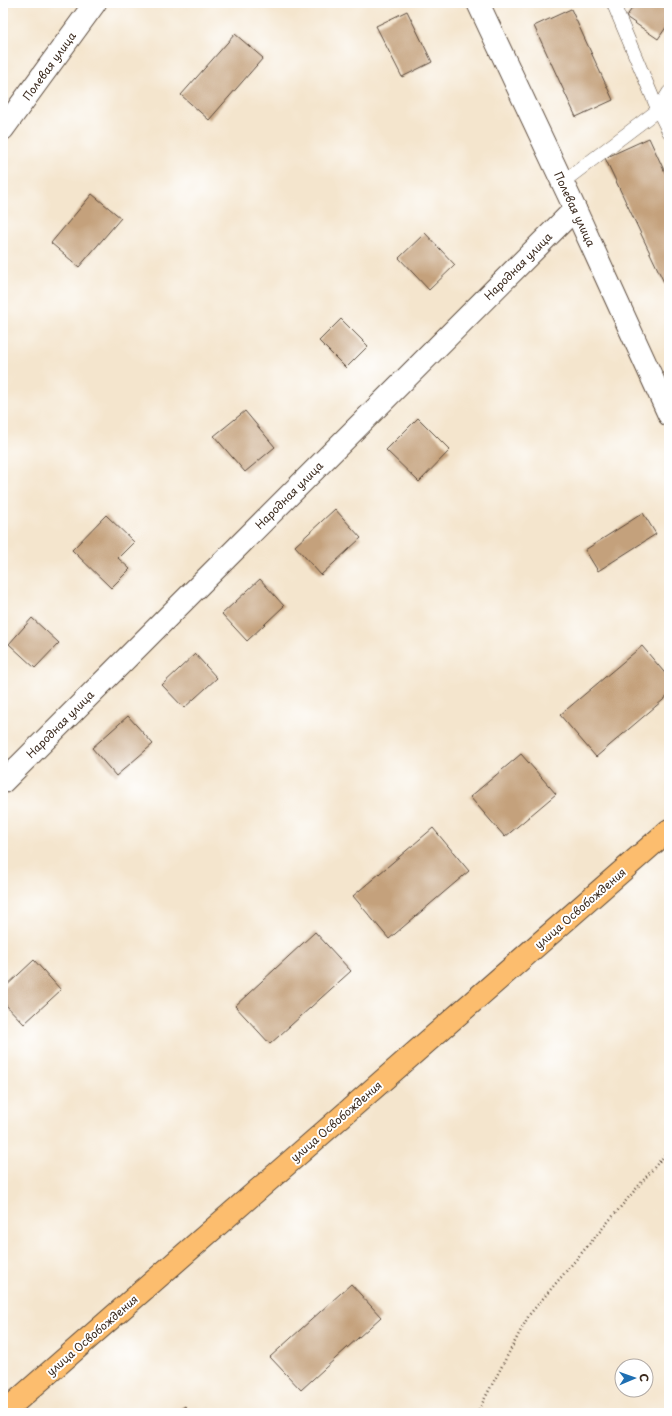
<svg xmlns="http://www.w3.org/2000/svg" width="672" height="1416" viewBox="0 0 672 1416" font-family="'Playpen Sans',sans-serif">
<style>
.building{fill:#c4a17c}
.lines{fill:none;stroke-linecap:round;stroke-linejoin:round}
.service-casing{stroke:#574638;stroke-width:14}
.minor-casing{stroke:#574638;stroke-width:24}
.primary-casing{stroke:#574638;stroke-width:24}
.path{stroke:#574638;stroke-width:2.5;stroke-dasharray:1 3;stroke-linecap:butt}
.service{stroke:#fff;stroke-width:13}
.minor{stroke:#fff;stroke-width:22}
.primary{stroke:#fcbd6e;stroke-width:22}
.labels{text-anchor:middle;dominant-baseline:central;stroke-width:4;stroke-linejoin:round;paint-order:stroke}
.street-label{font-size:11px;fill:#3b2a1e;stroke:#fff}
</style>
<rect width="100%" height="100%" fill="#fff"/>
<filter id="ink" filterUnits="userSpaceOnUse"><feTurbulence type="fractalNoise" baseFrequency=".025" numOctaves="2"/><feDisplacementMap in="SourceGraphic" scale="8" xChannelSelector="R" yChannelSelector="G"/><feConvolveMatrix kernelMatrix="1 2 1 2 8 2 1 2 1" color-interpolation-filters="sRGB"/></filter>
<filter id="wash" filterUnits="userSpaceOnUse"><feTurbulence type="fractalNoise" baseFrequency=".012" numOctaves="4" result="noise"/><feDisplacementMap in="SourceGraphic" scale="16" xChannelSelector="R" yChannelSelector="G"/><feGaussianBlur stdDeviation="0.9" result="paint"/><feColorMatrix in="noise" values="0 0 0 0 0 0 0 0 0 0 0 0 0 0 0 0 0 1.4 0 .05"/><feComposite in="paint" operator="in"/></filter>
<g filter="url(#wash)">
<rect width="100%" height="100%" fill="#f4e5cd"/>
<g id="blocks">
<g class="building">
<path d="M636,3H669V23L658,39L626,17Z"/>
<path d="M571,9L613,100L576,117L534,26Z"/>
<path d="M407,11L432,62L402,77L376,26Z"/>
<path d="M235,34L263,58L209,120L181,95Z"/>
<path d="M649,138L669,181V293L605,158Z"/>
<path d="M92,194L121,218L79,267L51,243Z"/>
<path d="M425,233L455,265L429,290L399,258Z"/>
<path d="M341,319L368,346L346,368L319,341Z"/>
<path d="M245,411L275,447L245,472L214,436Z"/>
<path d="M418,418L450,450L419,482L386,450Z"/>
<path d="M335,509L361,538L321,575L295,546Z"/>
<path d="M643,513L656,534L598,571L585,550Z"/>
<path d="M106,515L134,542L118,558L130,569L111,588L72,550Z"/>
<path d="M260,579L284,606L247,641L222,614Z"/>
<path d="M32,618L59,643L35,668L9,644Z"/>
<path d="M642,646L669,678V695L596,757L560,715Z"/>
<path d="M195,654L217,678L184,708L162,685Z"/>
<path d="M128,716L153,744L116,776L92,748Z"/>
<path d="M521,754L556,794L505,837L470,797Z"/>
<path d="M433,828L469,871L389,939L353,896Z"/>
<path d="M315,932L351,971L270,1044L235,1006Z"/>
<path d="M34,960L61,990L24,1024L3,1002V989Z"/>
<path d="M351,1284L381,1317L301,1390L270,1357Z"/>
<path d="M185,1406L190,1413H175Z"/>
</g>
</g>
</g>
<g filter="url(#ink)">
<use href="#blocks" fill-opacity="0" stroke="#574638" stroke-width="1"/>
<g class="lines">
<defs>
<g id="service">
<path d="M613,3L658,110L669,132"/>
<path d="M563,182L658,110L669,92"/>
</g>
<g id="minor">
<path d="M478,3L575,209L669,415"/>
<path d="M3,129L95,3"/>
<path d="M3,782L575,209"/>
</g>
<path id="primary" d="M3,1413L669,830"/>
</defs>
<use href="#service" class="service-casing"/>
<use href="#minor" class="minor-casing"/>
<use href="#primary" class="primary-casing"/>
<path class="path" d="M477,1413L529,1315L669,1150"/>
<use href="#service" class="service"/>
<use href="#minor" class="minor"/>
<use href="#primary" class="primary"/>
</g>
</g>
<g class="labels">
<g class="street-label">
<text transform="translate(49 66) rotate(-54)">Полевая улица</text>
<text transform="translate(575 209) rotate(65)">Полевая улица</text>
<text transform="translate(518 266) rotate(-45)">Народная улица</text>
<text transform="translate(289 495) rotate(-45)">Народная улица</text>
<text transform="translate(60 724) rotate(-45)">Народная улица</text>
<text transform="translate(580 908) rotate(-41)">улица Освобождения</text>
<text transform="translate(336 1121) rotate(-41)">улица Освобождения</text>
<text transform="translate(92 1335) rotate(-41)">улица Освобождения</text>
</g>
</g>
<rect width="672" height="1416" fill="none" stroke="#fff" stroke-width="16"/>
<g transform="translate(634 1378) rotate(88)"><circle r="19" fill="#ffffff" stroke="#b1aaa5"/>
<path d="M0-3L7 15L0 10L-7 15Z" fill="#1f6fb2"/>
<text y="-6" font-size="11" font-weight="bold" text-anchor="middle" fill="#3b2a1e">С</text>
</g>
</svg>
